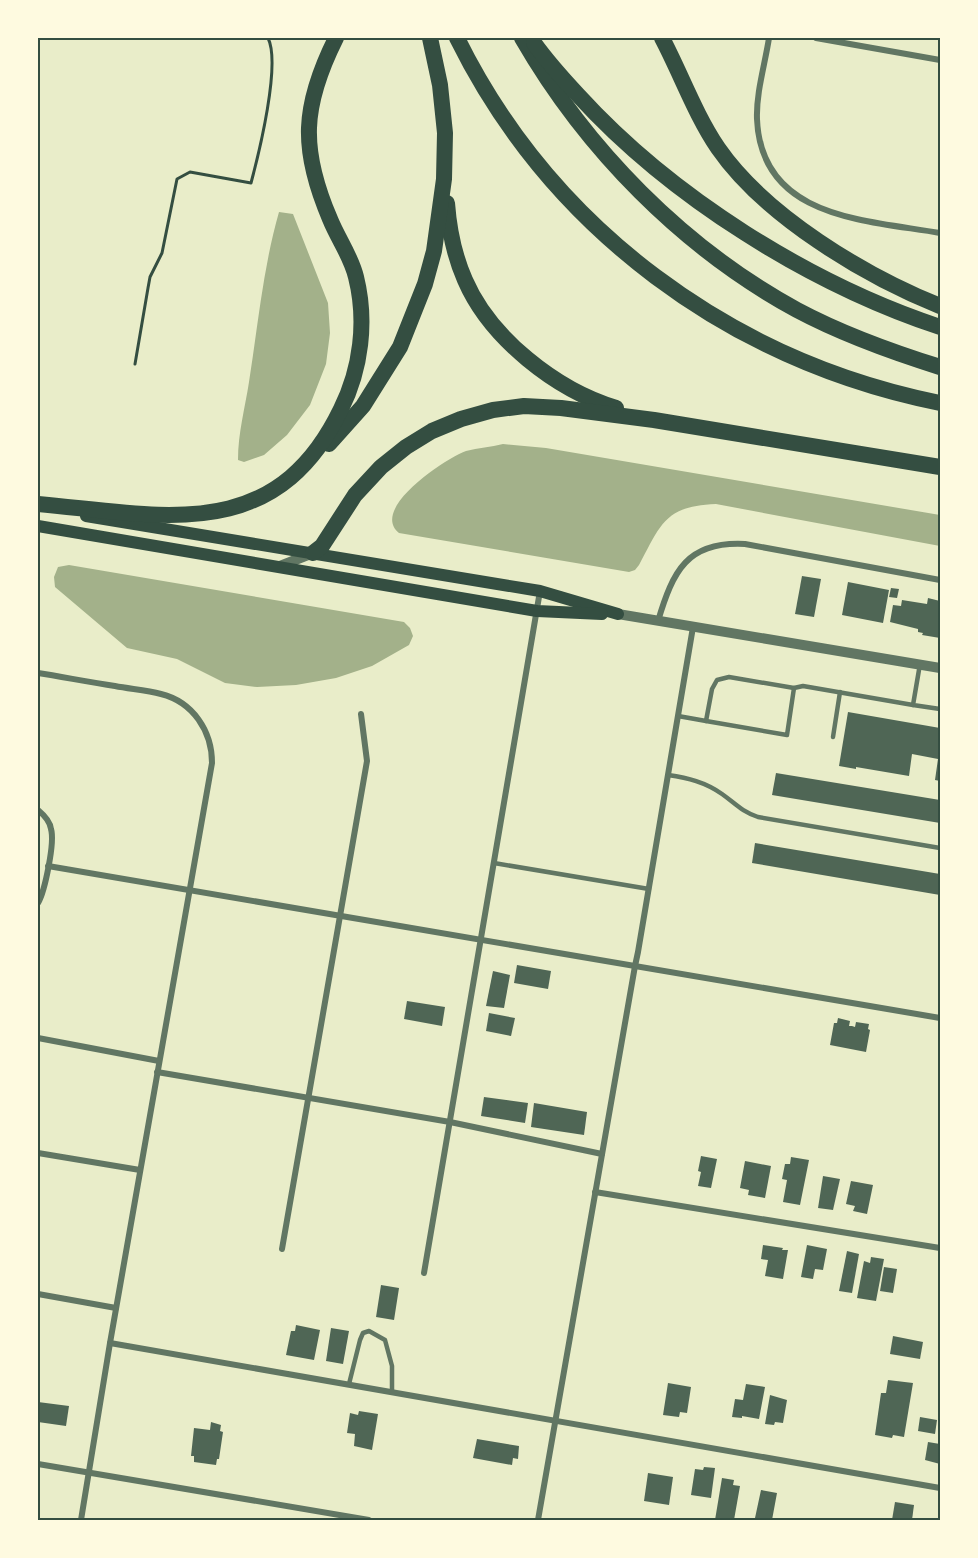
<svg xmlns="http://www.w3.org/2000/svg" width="978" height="1558" viewBox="0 0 978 1558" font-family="Helvetica,sans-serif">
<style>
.water{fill:#a3b18a}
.building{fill:#4f6655}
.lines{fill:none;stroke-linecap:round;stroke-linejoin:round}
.path{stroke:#344e41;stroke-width:3}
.service{stroke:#617663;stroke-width:4.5}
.minor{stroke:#617663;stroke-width:6}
.tertiary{stroke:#617663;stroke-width:10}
.secondary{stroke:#344e41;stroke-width:12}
.motorway{stroke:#344e41;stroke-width:16}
.neatline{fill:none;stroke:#344e41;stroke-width:2}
</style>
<rect width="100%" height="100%" fill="#e9edc9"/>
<g class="water">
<path d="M279,212L293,214L328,303L330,333L326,364L310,405L287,435L264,455L244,462L238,460C238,433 245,408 249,382C258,325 263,268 279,212Z"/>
<path d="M503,444L546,448L940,515V546L716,504C665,506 661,524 639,565L635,570L629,572L399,533C369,509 446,458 466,451C478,448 491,447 503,444Z"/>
<path d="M69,565L404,622L410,628L413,636L409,645L372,666L336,678L296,685L257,687L225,683L177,659L127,648L55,587L54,577L58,567Z"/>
</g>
<g class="building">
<path d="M802,576L821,579L814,617L795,614Z"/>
<path d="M848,582L889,590L883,623L842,615Z"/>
<path d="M891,588L899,589L897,598L889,597Z"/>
<path d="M928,598L940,601V638L922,635L923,633L918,632V629L890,622L893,605L901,606L902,600L927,604Z"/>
<path d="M848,712L940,728V781L935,780L938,759L912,754L909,776L856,767V769L839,766Z"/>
<path d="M776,773L940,800V823L772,795Z"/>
<path d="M755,843L940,874V895L752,863Z"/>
<path d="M517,965L551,971L548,989L514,983Z"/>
<path d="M493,971L510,975L504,1008L486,1006Z"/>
<path d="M407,1001L445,1007L442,1026L404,1019Z"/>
<path d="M489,1013L515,1018L511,1036L486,1031Z"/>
<path d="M838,1018L850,1021L849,1026H852L855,1027L856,1022L869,1024L868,1029L870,1030L866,1052L830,1045L834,1023H837Z"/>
<path d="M484,1097L528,1103L525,1123L481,1116Z"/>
<path d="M534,1103L587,1112L584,1135L531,1127Z"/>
<path d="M701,1156L717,1159L711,1188L698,1186L701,1172L698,1171Z"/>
<path d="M791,1157L809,1160L800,1205L783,1202L787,1180L782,1179L785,1164H790Z"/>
<path d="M745,1161L771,1166L765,1198L748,1195L749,1190L740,1188Z"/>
<path d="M823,1176L840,1179L833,1210L818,1208Z"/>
<path d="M851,1181L873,1185L867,1214L853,1211L855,1206L846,1204Z"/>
<path d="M763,1245L783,1248L782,1250H788L783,1279L765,1276L768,1260L761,1259Z"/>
<path d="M807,1245L827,1249L823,1270L815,1269L813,1279L801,1277Z"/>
<path d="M847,1251L859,1254L852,1293L839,1291Z"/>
<path d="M871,1257L884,1259L876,1301L857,1298L864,1261L870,1263Z"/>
<path d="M884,1267L897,1269L893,1293L880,1291Z"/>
<path d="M381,1285L399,1288L394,1320L376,1317Z"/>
<path d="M296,1325L320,1330L314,1360L286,1355L291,1331H295Z"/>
<path d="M331,1328L349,1331L343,1364L326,1361Z"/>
<path d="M893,1336L923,1342L920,1359L890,1354Z"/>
<path d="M888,1380L913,1383L904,1437L893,1435L892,1438L875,1435L881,1393H886Z"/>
<path d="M668,1383L691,1387L687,1413L680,1412L679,1417L663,1415Z"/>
<path d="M746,1384L765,1387L759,1419L742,1416V1418L732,1417L735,1399L743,1400Z"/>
<path d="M770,1395L787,1400L783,1423L775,1422L774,1425L765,1424Z"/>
<path d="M38,1402L69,1406L66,1426L38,1422Z"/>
<path d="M359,1411L378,1414L372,1450L354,1446L355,1434L347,1433L350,1413L358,1415Z"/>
<path d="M920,1417L937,1420L935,1434L918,1431Z"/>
<path d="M211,1422L221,1425L220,1431L223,1432L219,1459H217L216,1465L194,1462V1456H191L194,1428L210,1430Z"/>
<path d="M477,1439L519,1446L518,1459L513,1458L512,1465L473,1458Z"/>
<path d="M928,1442L940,1444V1464L925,1460Z"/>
<path d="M704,1467L715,1468L711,1498L691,1495L695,1469L703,1470Z"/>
<path d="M648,1473L673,1477L669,1505L644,1501Z"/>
<path d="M722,1478L734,1480L733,1485L740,1486L734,1520H715Z"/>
<path d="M761,1490L777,1493L772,1520H756L757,1518H755Z"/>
<path d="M895,1502L914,1505L912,1520H892Z"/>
</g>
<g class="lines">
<path class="path" d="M135,364L148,288L150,277L162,253L177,179L190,172L251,183C259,153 281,64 268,38"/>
<g class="service">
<path d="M920,664L913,705L940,709"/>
<path d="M678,716L706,721L712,689L717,680L729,677L794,688L803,686L913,705"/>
<path d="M706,721L787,735L794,688"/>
<path d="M833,737L840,692"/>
<path d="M668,775C688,778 705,782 722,794C736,804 741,811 758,817L940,848"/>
<path d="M494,863L649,889"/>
<path d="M349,1384L360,1340L363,1333L369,1331L385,1340L392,1366V1392"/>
</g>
<g class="minor">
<path d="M769,38C765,64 756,93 757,119C761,219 866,220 940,233"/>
<path d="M816,38L940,60"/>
<path d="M658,621C673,571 687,541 745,544L940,580"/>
<path d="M38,673C63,677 89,682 115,686C130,689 146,690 161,694C193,702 212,731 212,763L110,1343L81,1520"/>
<path d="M38,810C44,815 50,821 51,829C55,842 45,891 38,903"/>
<path d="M48,866L940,1018"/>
<path d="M38,1038L159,1061"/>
<path d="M157,1072L450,1122L602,1154"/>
<path d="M38,1153L140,1170"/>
<path d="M595,1192L940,1248"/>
<path d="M282,1249L367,761L361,714"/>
<path d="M424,1273L540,591"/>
<path d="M38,1294L116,1308"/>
<path d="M110,1343L940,1488"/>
<path d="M38,1464L369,1520"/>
<path d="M538,1520L635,966L638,952L693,627"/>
</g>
<g class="tertiary">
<path d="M280,566L313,553"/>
<path d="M618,614L940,668"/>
</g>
<g class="secondary">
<path d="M86,516L540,591L618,614"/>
<path d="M38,526L537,611L602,614"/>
</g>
<g class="motorway">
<path d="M457,38C552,230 731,361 940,403"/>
<path d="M522,38C586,149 683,248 797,310C842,334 892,352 940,367"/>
<path d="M662,38C681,74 695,114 718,148C765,216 865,276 940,306"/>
<path d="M534,43C547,61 563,79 578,95C671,197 810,284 940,327"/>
<path d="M447,203C449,230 454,255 465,280C490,338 556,390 616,408"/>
<path d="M329,444L363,406L400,347L425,284L434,251L444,179L445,133L440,85L430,38"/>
<path d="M38,504C162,515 275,546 341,409C361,369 367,321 356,277C351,256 338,239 330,219C300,149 302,106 336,38"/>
<path d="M313,553L322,546L355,495L381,467L406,447L432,431L461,419L493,410L524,406L561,408L654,420L940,467"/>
</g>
</g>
<rect width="978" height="1558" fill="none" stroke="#fefae0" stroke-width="78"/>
<rect x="39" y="39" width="900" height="1480" class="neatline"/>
</svg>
